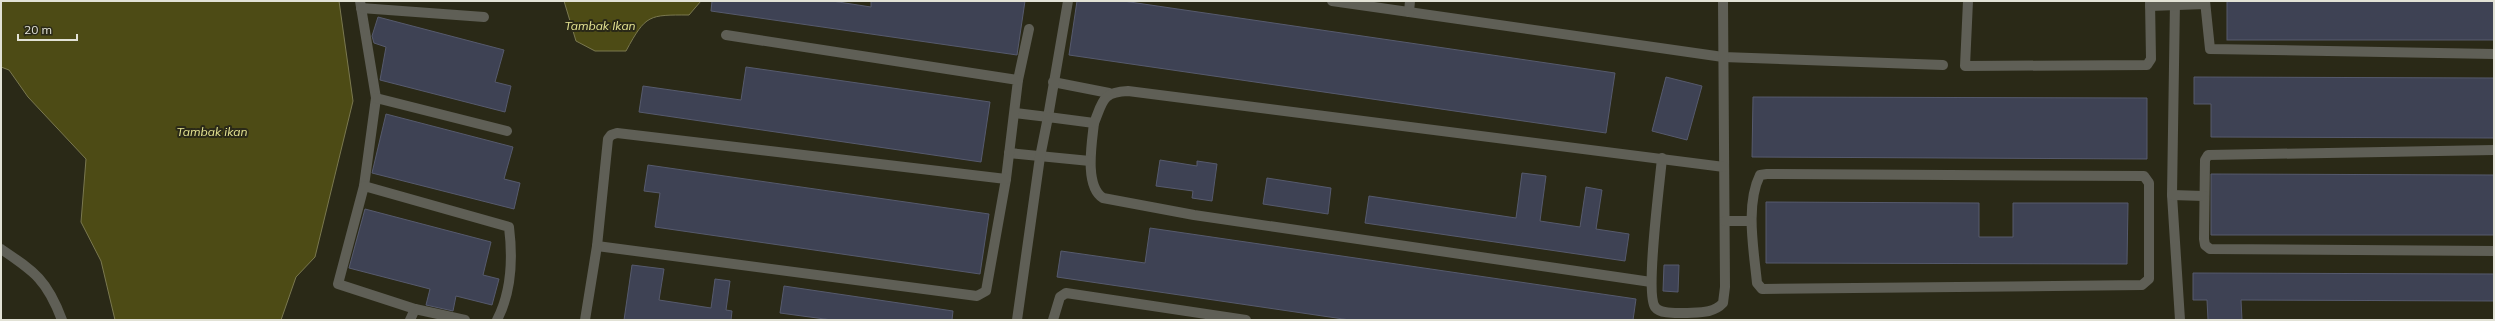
<svg xmlns="http://www.w3.org/2000/svg" width="2495" height="321" viewBox="0 0 2495 321" font-family="Mulish,sans-serif">
<style>
.water{fill:#4d4b15;stroke:#7a784f}
.building{fill:#3e4254;stroke:#565a6d}
.lines{fill:none;stroke-linecap:round;stroke-linejoin:round}
.minor{stroke:#5f5f56;stroke-width:10}
.labels{text-anchor:middle;dominant-baseline:central;stroke-width:4;stroke-linejoin:round;paint-order:stroke}
.water-label{font-size:12px;font-style:italic;fill:#e6e593;stroke:#2a2917}
</style>
<rect width="100%" height="100%" fill="#2a2917"/>
<g class="water">
<path d="M1,1H339L353,101L315,257L296,277L281,320H115L101,261L81,222L86,159L28,97L9,70L1,67Z"/>
<path d="M564,1H701L689,15C649,15 646,14 626,51H595L576,41Z"/>
</g>
<g class="building">
<path d="M712,1H832L871,7V1H1025L1017,55L711,11Z"/>
<path d="M1077,1H1123L1615,73L1606,133L1069,55Z"/>
<rect x="2227" y="1" width="267" height="39"/>
<path d="M378,17L504,50L495,82L511,86L505,112L380,80L386,47L374,43L372,36Z"/>
<path d="M746,67L990,102L981,162L639,112L643,86L741,100Z"/>
<path d="M1666,77L1702,86L1687,140L1652,131Z"/>
<path d="M2194,77L2494,78V138L2211,137V104H2194Z"/>
<path d="M1753,97L2147,98V159L1752,157Z"/>
<path d="M386,114L513,147L504,179L520,183L514,209L372,173Z"/>
<path d="M1160,160L1197,166V161L1217,164L1212,201L1192,198L1193,191L1156,186Z"/>
<path d="M648,165L989,214L980,274L655,227L660,193L644,191Z"/>
<path d="M1522,173L1546,176L1540,221L1580,227L1586,187L1602,190L1596,229L1629,234L1625,261L1365,223L1369,196L1516,218Z"/>
<path d="M2211,174L2494,175V235H2211Z"/>
<path d="M1267,178L1331,188L1328,214L1263,204Z"/>
<path d="M1766,202L1979,203V237H2013V203H2128L2127,264L1766,263Z"/>
<path d="M365,209L491,242L483,275L499,279L492,305L456,296L453,311L426,305L430,289L349,268Z"/>
<path d="M1150,228L1636,299L1633,320H1350L1057,277L1061,251L1145,263Z"/>
<path d="M632,265L664,269L659,300L711,308L715,279L730,281L726,310L732,311L731,320H624Z"/>
<path d="M1664,265H1679L1678,292L1663,291Z"/>
<path d="M2193,273L2494,274V301L2241,300L2242,320H2208L2207,300H2193Z"/>
<path d="M784,286L953,311L952,320H832L780,313Z"/>
</g>
<g class="lines">
<g class="minor">
<path d="M360,1L376,98L364,186"/>
<path d="M1332,1L1723,57L1943,65"/>
<path d="M1968,1L1965,66L2147,65L2151,59L2150,1"/>
<path d="M2175,1L2172,195L2180,320"/>
<path d="M2205,1L2210,49L2494,54"/>
<path d="M2150,6L2205,4"/>
<path d="M361,8L484,17"/>
<path d="M1409,12L1410,1"/>
<path d="M1018,80L1029,29"/>
<path d="M1053,82L1109,93"/>
<path d="M376,98L507,131"/>
<path d="M1015,113L1048,117L1068,1"/>
<path d="M1094,123C1092,142 1084,186 1103,198L1194,215L1651,282"/>
<path d="M2494,150L2208,155L2205,160L2204,239L2205,245L2210,249L2494,251"/>
<path d="M1009,153L1090,161"/>
<path d="M1662,158C1660,182 1645,293 1655,307C1660,314 1676,313 1684,313C1698,312 1713,314 1723,303L1725,287L1723,1"/>
<path d="M1767,174L2144,176L2149,183V279L2142,285L1762,289L1757,283C1754,251 1745,205 1760,175Z"/>
<path d="M2172,195L2204,196"/>
<path d="M1725,221H1751"/>
<path d="M597,246L977,296L986,291L1006,179L1018,80L726,35"/>
<path d="M1,249C35,272 47,280 62,320"/>
<path d="M410,320L415,309"/>
<path d="M465,320L415,309L338,284L364,186L509,227C513,259 512,291 497,320"/>
<path d="M585,320L597,246L608,139L611,135L617,133L1006,179"/>
<path d="M1017,320L1040,157L1048,117L1094,123C1103,101 1102,92 1128,91L1724,167"/>
<path d="M1053,320L1060,297L1066,293L1246,320"/>
</g>
</g>
<g class="labels">
<g class="water-label">
<text x="600" y="25">Tambak Ikan</text>
<text x="212" y="131">Tambak ikan</text>
</g>
</g>
<rect width="2495" height="321" fill="none" stroke="#e2e2d6" stroke-width="4"/>
<path d="M18 34v6h59v-6" fill="none" stroke="#e2e2d6" stroke-width="2"/>
<text x="24" y="34" font-size="12" fill="#e2e2d6" stroke="#2a2917" stroke-width="3" paint-order="stroke">20 m</text>
</svg>
